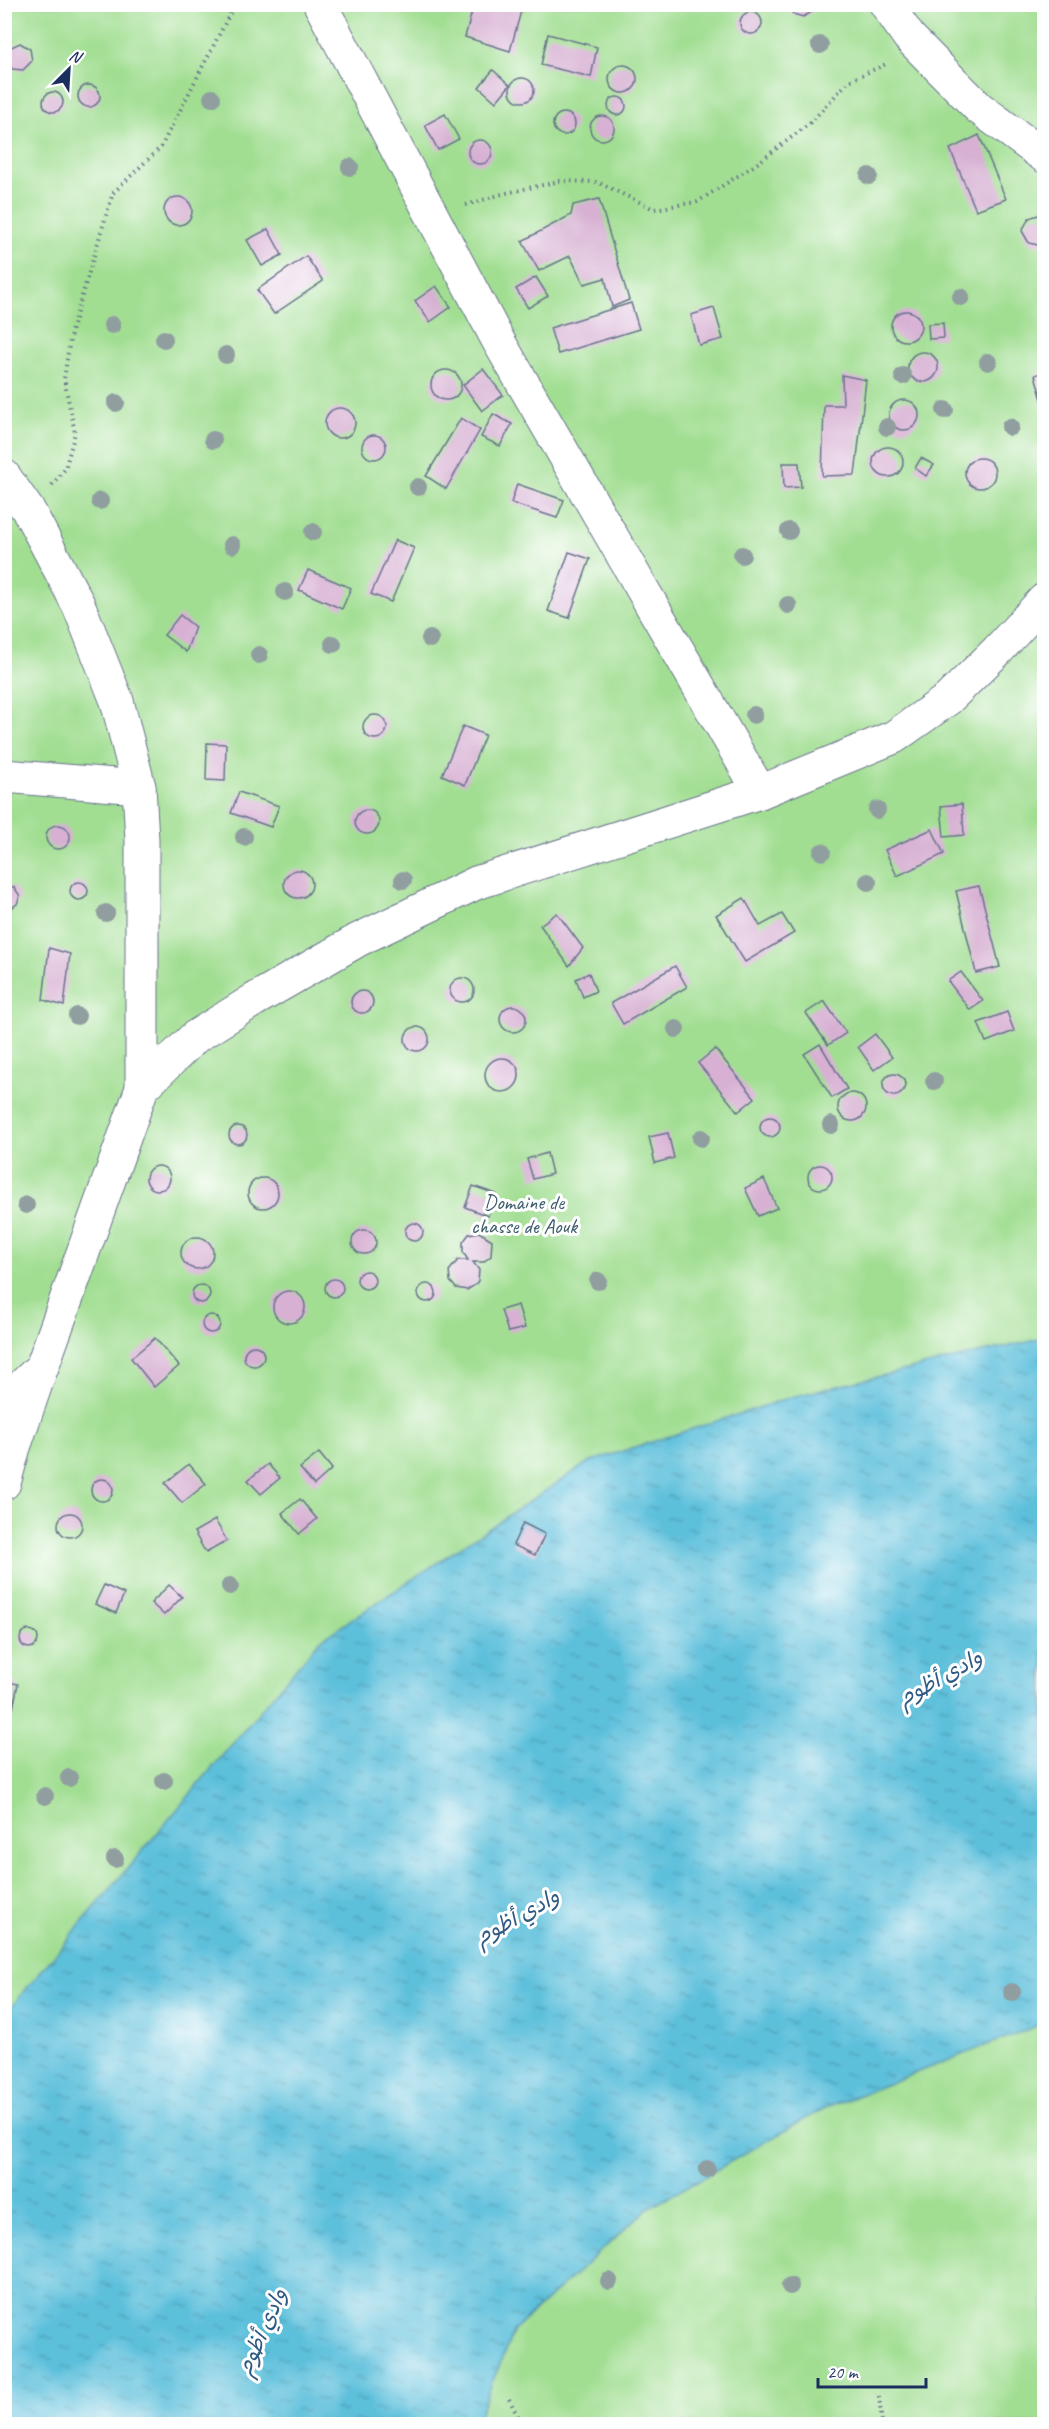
<svg xmlns="http://www.w3.org/2000/svg" width="1049" height="2429" viewBox="0 0 1049 2429" font-family="Caveat,'Playpen Sans Arabic',sans-serif">
<style>
.green{fill:#a1de92;stroke:#5e8678;stroke-width:1.5}
.water{fill:url(#water-ripples);stroke:#3c789c;stroke-width:1.5}
.building{fill:#d7b0d3}
.lines{fill:none;stroke-linecap:round;stroke-linejoin:round}
.minor-casing{stroke:#68738c;stroke-width:35}
.path{stroke:#68738c;stroke-width:4;stroke-dasharray:1.5 4.5;stroke-linecap:butt}
.minor{stroke:#fff;stroke-width:33}
.tree{fill:#909ea0}
.labels{text-anchor:middle;dominant-baseline:central;stroke-width:6;stroke-linejoin:round;paint-order:stroke}
.park-label{font-size:21px;fill:#3c5b6b;stroke:#fff}
.water-label{font-size:22px;font-style:italic;fill:#2f5a84;stroke:#fff}
</style>
<defs>
<pattern id="water-ripples" width="26" height="14" patternUnits="userSpaceOnUse" patternTransform="scale(1.5)"><rect width="26" height="14" fill="#5dc0db"/><path d="M2 4q2-2 4 0t4 0M15 11q2-2 4 0t4 0" fill="none" stroke="#4c9cb5"/></pattern>
</defs>
<rect width="100%" height="100%" fill="#fff"/>
<filter id="ink" filterUnits="userSpaceOnUse"><feTurbulence type="fractalNoise" baseFrequency=".0167" numOctaves="2"/><feDisplacementMap in="SourceGraphic" scale="12" xChannelSelector="R" yChannelSelector="G"/><feConvolveMatrix kernelMatrix="1 2 1 2 8 2 1 2 1" color-interpolation-filters="sRGB"/></filter>
<filter id="wash" filterUnits="userSpaceOnUse"><feTurbulence type="fractalNoise" baseFrequency=".008" numOctaves="4" result="noise"/><feDisplacementMap in="SourceGraphic" scale="24" xChannelSelector="R" yChannelSelector="G"/><feGaussianBlur stdDeviation="1.35" result="paint"/><feColorMatrix in="noise" values="0 0 0 0 0 0 0 0 0 0 0 0 0 0 0 0 0 1.4 0 .05"/><feComposite in="paint" operator="in"/></filter>
<g filter="url(#wash)">
<rect width="100%" height="100%" fill="#f6f1e1"/>
<rect class="green" x="5" y="5" width="1039" height="2419"/>
<path class="water" d="M1044,1338V2023L823,2109L646,2210L514,2330L475,2424H5V2014L319,1641L589,1462L795,1396Z"/>
<g id="blocks">
<g class="building">
<path d="M474,4H523L510,51L465,37Z"/>
<path d="M787,4H816L812,12L803,17L793,14Z"/>
<circle cx="751" cy="23" r="11"/>
<path d="M548,34L597,47L591,77L541,65Z"/>
<path d="M20,43L30,49L32,61L23,70L12,69L5,58L9,48Z"/>
<circle cx="623" cy="79" r="14"/>
<path d="M493,70L510,85L496,102L479,87Z"/>
<circle cx="522" cy="90" r="12"/>
<circle cx="89" cy="96" r="11"/>
<circle cx="53" cy="102" r="10"/>
<circle cx="617" cy="106" r="9"/>
<circle cx="564" cy="124" r="11"/>
<path d="M445,114L459,139L438,150L425,125Z"/>
<circle cx="602" cy="128" r="12"/>
<path d="M979,135L1006,199L976,210L950,149Z"/>
<circle cx="480" cy="152" r="12"/>
<circle cx="178" cy="211" r="14"/>
<path d="M599,199L629,300L612,307L605,278L584,284L570,256L539,271L522,241L571,215L573,205Z"/>
<path d="M1038,215L1044,218V243L1038,245L1029,243L1022,231L1029,218Z"/>
<path d="M268,229L282,255L262,266L247,240Z"/>
<path d="M306,256L323,281L274,314L257,290Z"/>
<path d="M536,277L548,296L528,308L516,289Z"/>
<path d="M436,286L451,307L430,322L415,301Z"/>
<path d="M631,303L639,329L558,354L550,328Z"/>
<path d="M714,308L723,339L699,345L691,315Z"/>
<circle cx="906" cy="326" r="15"/>
<path d="M943,323L944,338L929,339L928,324Z"/>
<circle cx="923" cy="367" r="15"/>
<path d="M483,369L503,395L482,411L463,385Z"/>
<circle cx="446" cy="385" r="15"/>
<path d="M1044,372V407L1035,375Z"/>
<path d="M842,375L866,380L855,475L822,476L824,405H843Z"/>
<circle cx="904" cy="415" r="15"/>
<circle cx="340" cy="423" r="15"/>
<path d="M493,414L512,424L500,446L481,437Z"/>
<path d="M461,418L480,430L446,489L426,476Z"/>
<circle cx="374" cy="447" r="12"/>
<circle cx="888" cy="462" r="15"/>
<path d="M921,458L934,465L926,476L915,468Z"/>
<circle cx="980" cy="473" r="15"/>
<path d="M783,463H799L801,487L784,488Z"/>
<path d="M517,484L564,500L557,518L511,503Z"/>
<path d="M395,540L414,548L391,602L371,594Z"/>
<path d="M569,552L590,559L569,618L548,611Z"/>
<path d="M308,570L351,588L342,609L299,590Z"/>
<path d="M180,615L195,627L186,652L164,635Z"/>
<circle cx="375" cy="727" r="12"/>
<path d="M463,726L485,735L465,785L442,775Z"/>
<path d="M207,743L226,744L225,781L206,780Z"/>
<path d="M239,792L279,806L271,827L231,813Z"/>
<path d="M962,804L964,835L944,837L941,806Z"/>
<circle cx="367" cy="822" r="12"/>
<circle cx="58" cy="837" r="12"/>
<path d="M932,829L944,854L897,876L885,850Z"/>
<circle cx="298" cy="884" r="14"/>
<circle cx="79" cy="891" r="9"/>
<path d="M4,886L14,887L20,896L17,904L10,909L4,908Z"/>
<path d="M979,886L1000,967L976,973L956,891Z"/>
<path d="M744,898L760,926L782,914L794,933L745,962L716,915Z"/>
<path d="M557,913L583,948L569,966L540,925Z"/>
<path d="M49,948L70,954L64,1006L43,1000Z"/>
<path d="M675,966L687,987L623,1024L611,1003Z"/>
<path d="M961,972L983,1001L970,1010L948,981Z"/>
<path d="M589,973L596,991L583,997L576,979Z"/>
<circle cx="462" cy="990" r="12"/>
<circle cx="362" cy="1002" r="11"/>
<path d="M824,1001L846,1033L828,1045L806,1013Z"/>
<circle cx="513" cy="1019" r="13"/>
<path d="M1007,1012L1014,1031L986,1042L978,1023Z"/>
<circle cx="417" cy="1039" r="12"/>
<path d="M875,1034L892,1057L874,1070L858,1047Z"/>
<path d="M820,1044L847,1089L832,1098L804,1054Z"/>
<path d="M715,1049L755,1098L738,1112L698,1063Z"/>
<circle cx="502" cy="1075" r="17"/>
<circle cx="894" cy="1085" r="11"/>
<circle cx="852" cy="1107" r="14"/>
<circle cx="770" cy="1127" r="10"/>
<circle cx="238" cy="1135" r="9"/>
<path d="M668,1133L674,1158L655,1163L649,1137Z"/>
<path d="M547,1153L552,1174L533,1179L527,1159Z"/>
<circle cx="820" cy="1177" r="12"/>
<circle cx="158" cy="1178" r="12"/>
<circle cx="263" cy="1193" r="15"/>
<path d="M764,1179L777,1208L758,1216L745,1188Z"/>
<path d="M473,1186L496,1194L488,1216L465,1207Z"/>
<circle cx="414" cy="1232" r="9"/>
<circle cx="364" cy="1242" r="12"/>
<path d="M479,1232L492,1240L491,1256L483,1262H473L479,1270L478,1281L475,1285L467,1290L456,1288L450,1281L449,1271L458,1260H468L463,1252V1242L469,1234Z"/>
<circle cx="197" cy="1253" r="16"/>
<circle cx="366" cy="1280" r="9"/>
<circle cx="334" cy="1288" r="9"/>
<circle cx="427" cy="1293" r="9"/>
<circle cx="201" cy="1294" r="9"/>
<circle cx="289" cy="1307" r="16"/>
<path d="M518,1305L525,1328L508,1332L501,1310Z"/>
<circle cx="211" cy="1324" r="9"/>
<path d="M155,1338L179,1366L154,1387L131,1358Z"/>
<circle cx="254" cy="1356" r="10"/>
<path d="M319,1453L332,1469L314,1485L300,1468Z"/>
<path d="M189,1464L206,1484L182,1503L165,1483Z"/>
<path d="M268,1464L280,1478L261,1494L248,1480Z"/>
<circle cx="102" cy="1490" r="11"/>
<path d="M300,1499L317,1519L299,1534L282,1513Z"/>
<circle cx="70" cy="1525" r="12"/>
<path d="M215,1520L227,1541L206,1553L194,1532Z"/>
<path d="M523,1523L545,1534L535,1555L513,1545Z"/>
<path d="M104,1585L124,1594L116,1613L95,1604Z"/>
<path d="M169,1585L182,1597L164,1615L151,1603Z"/>
<circle cx="29" cy="1639" r="9"/>
<path d="M4,1681L18,1684L13,1709L4,1707Z"/>
</g>
</g>
</g>
<g filter="url(#ink)">
<use href="#blocks" fill-opacity="0" stroke="#68738c" stroke-width="1.5"/>
<g class="lines">
<defs>
<g id="minor">
<path d="M320,4L499,342L760,792"/>
<path d="M886,4L909,37L979,108L1044,156"/>
<path d="M4,476L30,513L79,606L117,701L139,787L142,840V1088"/>
<path d="M4,776L139,787"/>
<path d="M4,1403L42,1367L142,1088L195,1037L254,1000L358,940L476,883L760,792L894,737L948,699L998,650L1044,600"/>
<path d="M4,1483L14,1447L40,1372"/>
</g>
</defs>
<use href="#minor" class="minor-casing"/>
<g class="path">
<path d="M466,205L502,194L560,181L597,182L654,209L697,202L755,165L809,124L849,81L888,63"/>
<path d="M52,485L65,469L75,433L64,379L71,332L113,193L161,147L235,4"/>
<path d="M879,2396L882,2424"/>
<path d="M509,2399L522,2424"/>
</g>
<use href="#minor" class="minor"/>
</g>
<g class="tree">
<circle cx="820" cy="45" r="9"/>
<circle cx="212" cy="98" r="9"/>
<circle cx="350" cy="167" r="9"/>
<circle cx="869" cy="176" r="9"/>
<circle cx="961" cy="297" r="9"/>
<circle cx="112" cy="325" r="9"/>
<circle cx="164" cy="339" r="9"/>
<circle cx="226" cy="355" r="9"/>
<circle cx="988" cy="362" r="9"/>
<circle cx="903" cy="376" r="9"/>
<circle cx="116" cy="403" r="9"/>
<circle cx="945" cy="410" r="9"/>
<circle cx="887" cy="427" r="9"/>
<circle cx="1010" cy="427" r="9"/>
<circle cx="213" cy="440" r="9"/>
<circle cx="418" cy="487" r="9"/>
<circle cx="100" cy="501" r="9"/>
<circle cx="789" cy="531" r="9"/>
<circle cx="313" cy="532" r="9"/>
<circle cx="232" cy="545" r="9"/>
<circle cx="742" cy="555" r="9"/>
<circle cx="285" cy="592" r="9"/>
<circle cx="788" cy="605" r="9"/>
<circle cx="430" cy="639" r="9"/>
<circle cx="333" cy="644" r="9"/>
<circle cx="259" cy="655" r="9"/>
<circle cx="754" cy="715" r="9"/>
<circle cx="877" cy="810" r="9"/>
<circle cx="244" cy="837" r="9"/>
<circle cx="822" cy="852" r="9"/>
<circle cx="403" cy="880" r="9"/>
<circle cx="868" cy="882" r="9"/>
<circle cx="106" cy="913" r="9"/>
<circle cx="77" cy="1016" r="9"/>
<circle cx="676" cy="1029" r="9"/>
<circle cx="934" cy="1081" r="9"/>
<circle cx="831" cy="1125" r="9"/>
<circle cx="701" cy="1138" r="9"/>
<circle cx="26" cy="1205" r="9"/>
<circle cx="598" cy="1281" r="9"/>
<circle cx="230" cy="1586" r="9"/>
<circle cx="69" cy="1778" r="9"/>
<circle cx="164" cy="1781" r="9"/>
<circle cx="45" cy="1796" r="9"/>
<circle cx="115" cy="1859" r="9"/>
<circle cx="1012" cy="1992" r="9"/>
<circle cx="707" cy="2169" r="9"/>
<circle cx="609" cy="2281" r="9"/>
<circle cx="790" cy="2286" r="9"/>
</g>
</g>
<g class="labels">
<g class="park-label">
<text x="524" y="1202">Domaine de<tspan x="524" dy="24">chasse de Aouk</tspan></text>
</g>
<g class="water-label">
<text transform="translate(940 1678) rotate(-29)">وادي أظوم</text>
<text transform="translate(517 1917) rotate(-29)">وادي أظوم</text>
<text transform="translate(262 2332) rotate(-66)">وادي أظوم</text>
</g>
</g>
<rect width="1049" height="2429" fill="none" stroke="#fff" stroke-width="24"/>
<g transform="translate(69 69) rotate(24)" stroke="#ffffff" stroke-width="4.5" paint-order="stroke">
<path d="M0-4.5L10 22L0 15L-10 22Z" fill="#1b2f5e"/>
<text y="-9" font-size="16" font-weight="bold" text-anchor="middle" fill="#1b2f5e">N</text>
</g>
<path d="M818 2378v9h108v-9" fill="none" stroke="#1b2f5e" stroke-width="3"/>
<text x="827" y="2378" font-size="18" fill="#1b2f5e" stroke="#ffffff" stroke-width="4.5" paint-order="stroke">20 m</text>
</svg>
